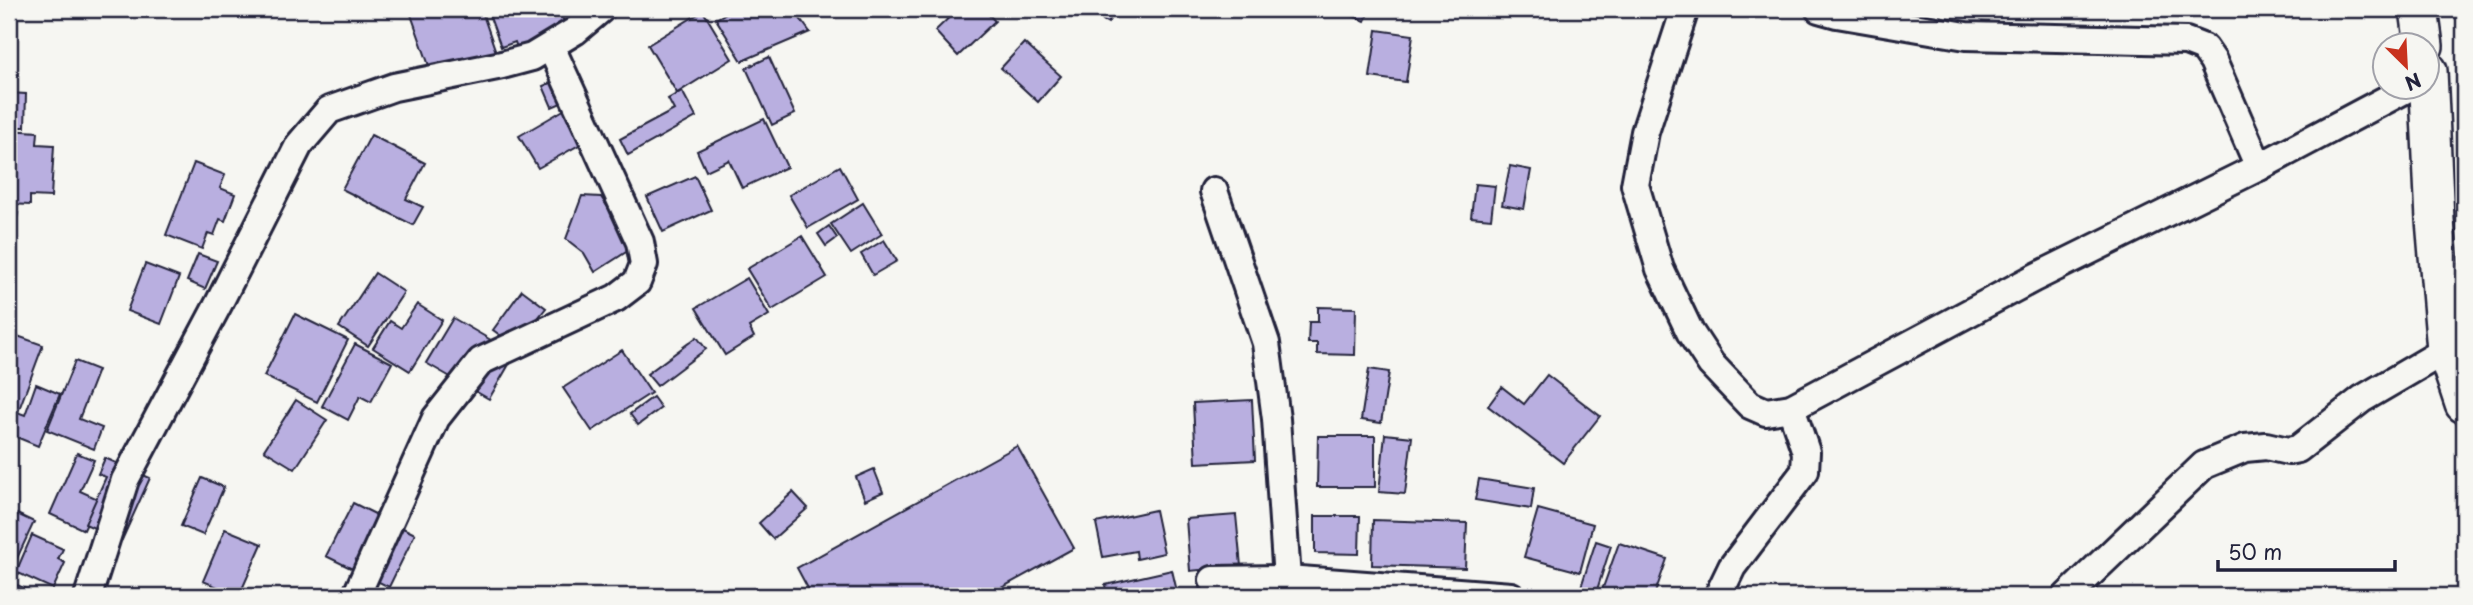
<svg xmlns="http://www.w3.org/2000/svg" width="2473" height="605" viewBox="0 0 2473 605" font-family="'Playpen Sans',sans-serif">
<style>
.building{fill:#b9afe0;stroke:#22223b;stroke-width:2}
.lines{fill:none;stroke-linecap:round;stroke-linejoin:round}
.street-casing{stroke:#22223b;stroke-width:32}
.secondary-casing{stroke:#22223b;stroke-width:42}
.street{stroke:#f6f6f2;stroke-width:26}
.secondary{stroke:#f6f6f2;stroke-width:37}
</style>
<rect width="100%" height="100%" fill="#f6f6f2"/>
<filter id="ink" filterUnits="userSpaceOnUse"><feTurbulence type="fractalNoise" baseFrequency=".0143" numOctaves="2"/><feDisplacementMap in="SourceGraphic" scale="14" xChannelSelector="R" yChannelSelector="G"/><feConvolveMatrix kernelMatrix="1 2 1 2 8 2 1 2 1" color-interpolation-filters="sRGB"/></filter>
<g filter="url(#ink)">
<g class="building">
<path d="M409,9H481L497,55L433,77Z"/>
<path d="M487,9H559L570,37L520,56L515,42L501,47Z"/>
<path d="M733,9H793L810,32L742,61L716,19Z"/>
<path d="M958,9H983L995,21L958,56L935,31Z"/>
<path d="M1083,9H1116L1108,23Z"/>
<path d="M1336,9H1370L1365,21Z"/>
<path d="M703,11L732,59L677,93L648,45Z"/>
<path d="M1377,30L1413,35L1406,82L1370,77Z"/>
<path d="M1024,43L1061,76L1038,102L1001,68Z"/>
<path d="M769,57L795,114L772,125L746,68Z"/>
<path d="M571,74L580,95L552,107L543,86Z"/>
<path d="M682,91L696,117L628,155L620,139L674,110L668,99Z"/>
<path d="M9,93L26,94L25,127H9Z"/>
<path d="M567,108L586,141L538,168L519,136Z"/>
<path d="M764,119L787,167L742,188L729,160L706,171L697,151Z"/>
<path d="M9,130L38,132L37,144L54,145L51,197L30,196V205L9,204Z"/>
<path d="M371,135L425,163L406,199L423,207L413,225L342,189Z"/>
<path d="M194,163L225,175L220,188L235,194L225,221L220,219L214,235L208,233L202,249L166,235Z"/>
<path d="M840,166L858,199L808,228L789,195Z"/>
<path d="M1510,166L1531,170L1524,209L1502,205Z"/>
<path d="M695,176L711,210L663,232L647,197Z"/>
<path d="M1475,184L1495,186L1491,219L1471,217Z"/>
<path d="M582,196L601,197L634,247L595,272L584,253L566,239Z"/>
<path d="M863,203L882,234L851,254L831,224Z"/>
<path d="M9,212L18,213L11,249L9,248Z"/>
<path d="M829,226L837,238L826,246L818,234Z"/>
<path d="M802,236L827,277L772,310L747,269Z"/>
<path d="M884,240L897,261L873,275L861,254Z"/>
<path d="M198,254L217,261L205,289L187,281Z"/>
<path d="M145,264L179,277L161,324L127,311Z"/>
<path d="M375,273L404,292L368,346L339,327Z"/>
<path d="M747,278L769,315L749,327L754,337L725,355L696,308Z"/>
<path d="M522,290L546,308L538,318L548,325L527,355L493,330Z"/>
<path d="M417,304L442,320L410,371L373,348L390,321L401,328Z"/>
<path d="M1318,307L1356,308L1355,355L1317,354V343H1308L1309,322H1318Z"/>
<path d="M295,314L348,340L317,402L264,376Z"/>
<path d="M453,318L515,354L489,399L426,363Z"/>
<path d="M9,333L43,345L18,412L9,409Z"/>
<path d="M697,337L706,349L657,386L647,374Z"/>
<path d="M355,344L392,363L371,402L360,396L348,420L322,406Z"/>
<path d="M622,350L651,393L592,431L563,388Z"/>
<path d="M75,361L98,370L79,419L102,428L94,449L47,430Z"/>
<path d="M1369,369L1389,372L1381,423L1361,420Z"/>
<path d="M1547,375L1600,416L1563,463L1488,406L1502,387L1524,404Z"/>
<path d="M36,384L60,394L38,446L9,434V409L25,415Z"/>
<path d="M653,397L661,408L638,425L630,414Z"/>
<path d="M296,400L327,420L295,469L264,450Z"/>
<path d="M1252,400L1255,460L1196,463L1193,403Z"/>
<path d="M1385,434L1412,437L1405,494L1379,492Z"/>
<path d="M1318,436H1375V487H1317Z"/>
<path d="M1017,446L1074,548L987,596H812L797,568Z"/>
<path d="M77,453L94,460L80,491L98,499L84,530L50,514Z"/>
<path d="M105,458L150,478L122,540L85,524L106,477L98,474Z"/>
<path d="M874,469L883,492L865,500L856,477Z"/>
<path d="M202,478L224,487L203,535L181,526Z"/>
<path d="M1479,479L1534,488L1531,509L1475,500Z"/>
<path d="M793,492L808,508L773,539L759,523Z"/>
<path d="M353,503L415,534L389,587L326,556Z"/>
<path d="M1538,509L1593,524L1580,572L1524,557Z"/>
<path d="M1155,510L1164,553L1137,559L1136,551L1103,557L1096,523Z"/>
<path d="M17,514L34,522L11,571L9,570V531Z"/>
<path d="M1236,515L1241,566L1190,571L1186,519Z"/>
<path d="M1315,516H1360L1359,554L1315,553Z"/>
<path d="M1373,520L1467,523L1465,568L1372,565Z"/>
<path d="M225,529L262,544L239,596L203,581Z"/>
<path d="M32,535L63,549L58,559L65,563L53,589L16,572Z"/>
<path d="M1596,541L1611,546L1595,596H1578Z"/>
<path d="M1619,543L1667,559L1654,596H1600Z"/>
<path d="M1172,570L1178,596H1107L1105,585Z"/>
<path d="M17,585L42,596H11Z"/>
</g>
<g class="lines">
<defs>
<g id="street">
<path d="M1685,9L1645,132L1635,185L1660,269L1690,332L1711,364L1750,405L1766,412L1791,408L2034,278L2259,167L2408,88"/>
<path d="M1819,9L1837,14L1966,36L2186,41L2204,48L2213,61L2259,167"/>
<path d="M1214,191L1266,343L1276,419L1287,579"/>
<path d="M1213,580L1287,579L1511,596"/>
<path d="M88,596L125,480L219,303L299,145L329,110L394,87L502,65L532,57L575,31L601,9"/>
<path d="M356,596L436,418L481,361L616,298L637,282L644,264L640,242L551,47"/>
<path d="M1718,596L1732,567L1805,471L1806,452L1791,408"/>
<path d="M2067,596L2204,465L2245,448L2266,446L2288,451L2298,449L2362,399L2446,350"/>
</g>
<g id="secondary">
<path d="M2419,9L2424,46"/>
<path d="M2428,71L2435,220L2446,350L2464,404"/>
</g>
</defs>
<use href="#street" class="street-casing"/>
<use href="#secondary" class="secondary-casing"/>
<use href="#street" class="street"/>
<use href="#secondary" class="secondary"/>
</g>
</g>
<rect width="2473" height="605" fill="none" stroke="#f6f6f2" stroke-width="35"/>
<rect x="18" y="18" width="2438" height="570" fill="none" stroke="#22223b" stroke-width="2.5" filter="url(#ink)"/>
<g transform="translate(2406 66) rotate(156)"><circle r="33" fill="#f6f6f2" stroke="#a1a1a9" stroke-width="2"/>
<path d="M0-5L12 26L0 18L-12 26Z" fill="#c8321e"/>
<text y="-10" font-size="19" font-weight="bold" text-anchor="middle" fill="#22223b">N</text>
</g>
<path d="M2218 560v10h177v-10" fill="none" stroke="#22223b" stroke-width="3.5"/>
<text x="2228" y="560" font-size="21" fill="#22223b" stroke="#f6f6f2" stroke-width="5" paint-order="stroke">50 m</text>
</svg>
